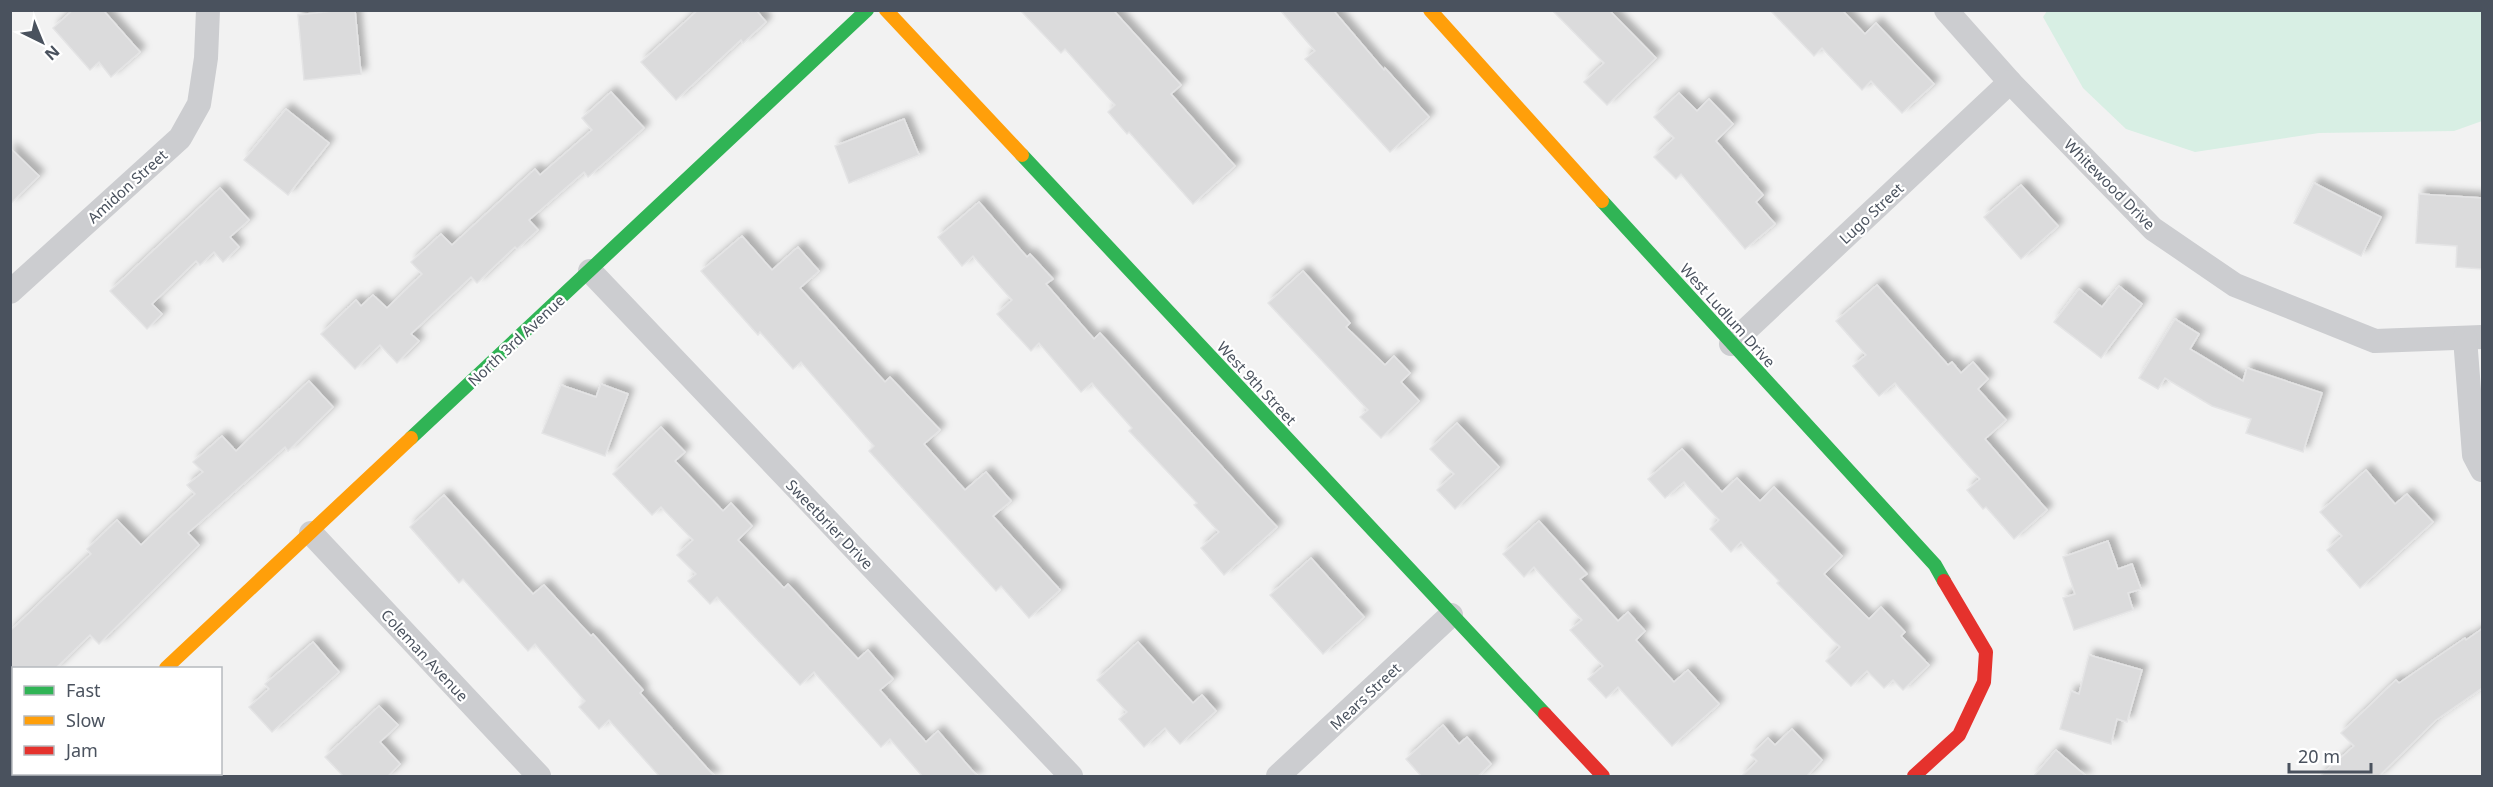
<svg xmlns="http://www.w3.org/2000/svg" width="2493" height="787" viewBox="0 0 2493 787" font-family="'Noto Sans',sans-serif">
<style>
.green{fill:#d8efe4}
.building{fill:#dbdbdc;stroke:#e4e4e5;stroke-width:1.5;filter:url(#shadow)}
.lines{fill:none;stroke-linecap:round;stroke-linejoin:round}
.street{stroke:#cccdd0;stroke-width:24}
.fast{stroke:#30b455;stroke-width:14}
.slow{stroke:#ff9f0a;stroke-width:14}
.jam{stroke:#e5322d;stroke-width:14}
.labels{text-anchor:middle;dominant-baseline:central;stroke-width:4.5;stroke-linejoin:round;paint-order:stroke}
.street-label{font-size:15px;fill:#4a525e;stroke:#fff}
</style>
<defs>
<filter id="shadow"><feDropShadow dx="5.5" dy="-5.5" stdDeviation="3" flood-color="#0004"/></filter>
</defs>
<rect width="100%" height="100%" fill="#f2f2f2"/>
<path class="green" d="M2047,11H2482V121L2454,131L2319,133L2195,152L2126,129L2083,88L2043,17Z"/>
<g class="building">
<path d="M73,10H103L140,52L111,77L99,62L90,70L53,28Z"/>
<path d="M342,10H355L361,74L304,80L298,15Z"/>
<path d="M698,10H756L766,22L743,43L741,40L676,100L641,62Z"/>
<path d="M1020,10H1113L1181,85L1171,94L1235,166L1193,204L1129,132L1127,134L1108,112L1115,105L1065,49L1061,53Z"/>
<path d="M1280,10H1333L1384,70L1385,68L1429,117L1390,152L1305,59L1315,51Z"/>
<path d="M1552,10L1610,11L1656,58L1607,105L1584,82L1604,63Z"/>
<path d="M1770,10H1842L1865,34L1876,23L1934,84L1902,113L1871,81L1862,90L1822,48L1814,56Z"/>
<path d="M611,92L644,128L588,177L584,172L529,220L538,230L517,249L515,247L477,283L471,277L411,334L419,341L397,363L380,345L355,369L321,334L356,300L361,306L373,295L387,308L422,274L411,262L441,234L452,245L535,169L540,175L592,130L582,118Z"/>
<path d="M1679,93L1697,111L1709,99L1733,124L1716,141L1763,195L1756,202L1775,224L1745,249L1681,174L1676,179L1654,157L1674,138L1654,117Z"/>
<path d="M286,109L329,143L288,195L244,160Z"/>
<path d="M904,119L919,155L849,183L835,146Z"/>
<path d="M10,148L39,176L10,204Z"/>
<path d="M2314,183L2381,217L2361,256L2294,223Z"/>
<path d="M2021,185L2058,226L2021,259L1984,217Z"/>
<path d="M220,188L249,220L230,237L239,247L223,262L214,252L200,265L196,261L152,304L162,314L147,329L110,291Z"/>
<path d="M2419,194L2482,198V269L2456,267L2457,246L2416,243Z"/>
<path d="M979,202L1027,257L1030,254L1053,279L1046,284L1094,339L1100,333L1277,527L1224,575L1201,548L1219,532L1194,505L1197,503L1129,431L1132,428L1092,383L1081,392L1039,343L1031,351L997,314L1012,300L973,256L962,266L938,237Z"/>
<path d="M742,236L772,270L798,247L819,271L800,288L885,382L890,377L940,430L924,444L965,490L986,472L1011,501L993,516L1060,590L1029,618L1001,586L996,591L869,451L874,446L801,362L793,369L760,332L758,335L701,271Z"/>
<path d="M1303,271L1350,323L1346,327L1385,365L1394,356L1410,373L1401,382L1419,401L1381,438L1360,417L1368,410L1268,303Z"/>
<path d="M1877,285L1948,365L1952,362L1961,373L1973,362L1988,379L1978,389L2006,420L1985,439L2047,510L2014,539L1986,507L1983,509L1967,490L1980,479L1895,383L1879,396L1853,366L1866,355L1836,321Z"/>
<path d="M2119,286L2142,304L2101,358L2054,322L2079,289L2102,307Z"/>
<path d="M2175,319L2199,334L2190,349L2243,381L2247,368L2322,393L2303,452L2246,433L2251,419L2212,406L2165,378L2158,389L2139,378Z"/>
<path d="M309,381L333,407L288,451L285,447L188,533L199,545L99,644L90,635L55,669H10V631L91,554L87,549L117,520L141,545L195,494L187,485L203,472L193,462L222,436L236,451Z"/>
<path d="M601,384L628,394L605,456L542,433L561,385L596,397Z"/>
<path d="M1457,423L1499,467L1455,509L1437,490L1454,474L1430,449Z"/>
<path d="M661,427L685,452L675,461L723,511L731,503L752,526L738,540L784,588L788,584L858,659L868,650L893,679L880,690L926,742L938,731L978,777H923L890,739L881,747L814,672L800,685L717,597L710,604L688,581L696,574L677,555L693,540L661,507L652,515L613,474Z"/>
<path d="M1682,449L1722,492L1737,478L1760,501L1774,487L1842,556L1824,574L1869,619L1881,607L1905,632L1901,636L1929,665L1903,690L1893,680L1884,688L1867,671L1851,686L1826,661L1840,647L1777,583L1779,581L1741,542L1731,552L1710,529L1719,520L1684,482L1665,498L1648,479Z"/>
<path d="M2366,470L2395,504L2407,494L2433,522L2360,588L2327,550L2342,536L2320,512Z"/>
<path d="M444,495L533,594L544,585L591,636L593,634L643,690L640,693L715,777H660L609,720L599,729L579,707L585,701L535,644L528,651L463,579L459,583L410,527Z"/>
<path d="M1539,521L1587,574L1580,579L1618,621L1628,612L1645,631L1636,640L1674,682L1688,670L1719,704L1672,746L1618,687L1606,698L1588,679L1603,666L1570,630L1582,620L1534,567L1524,577L1503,554Z"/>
<path d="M2108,541L2118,569L2132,564L2141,589L2128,593L2133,610L2074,630L2063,598L2075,594L2063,557Z"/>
<path d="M1311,558L1364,617L1323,654L1270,595Z"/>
<path d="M2482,629V688L2436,720L2378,777H2319L2354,746L2341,733L2396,680L2399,683L2465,638L2466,640Z"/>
<path d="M313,642L339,672L272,732L249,707L269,689L265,684Z"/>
<path d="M1138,642L1193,703L1202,695L1216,711L1180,744L1165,728L1144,747L1119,719L1127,712L1097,680Z"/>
<path d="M2089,655L2142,670L2127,722L2117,719L2111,744L2060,729L2071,691L2079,694Z"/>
<path d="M379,706L398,725L380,742L400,764L387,777H344L325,757Z"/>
<path d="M1443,725L1459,744L1467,737L1491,764L1477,777H1422L1406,759Z"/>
<path d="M1792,729L1822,760L1806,777H1741L1757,761L1751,755L1768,738L1775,745Z"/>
<path d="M2056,750L2087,777H2033Z"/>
</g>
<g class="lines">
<g class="street">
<path d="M1946,10L2010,82L2153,229L2235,285L2375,341L2482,337"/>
<path d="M590,271L1071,776"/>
<path d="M10,292L180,138L199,104L206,58L208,10"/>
<path d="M2465,338L2474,455L2482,470"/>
<path d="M1731,344L2010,82"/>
<path d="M311,533L539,776"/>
<path d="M50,776L54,774"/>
<path d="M1278,776L1451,615"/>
</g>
<g class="fast">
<path d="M1022,155L1545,714"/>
<path d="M1602,201L1935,565L1944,581"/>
<path d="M411,438L867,10"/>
</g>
<g class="slow">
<path d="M886,10L1022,155"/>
<path d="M1430,10L1602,201"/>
<path d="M166,668L411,438"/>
</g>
<g class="jam">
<path d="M1545,714L1603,776"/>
<path d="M1914,776L1959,735L1984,682L1986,652L1944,581"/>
</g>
</g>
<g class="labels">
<g class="street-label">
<text transform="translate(2110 184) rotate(45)">Whitewood Drive</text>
<text transform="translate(127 186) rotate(-42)">Amidon Street</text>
<text transform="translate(1871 213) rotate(-43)">Lugo Street</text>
<text transform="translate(1728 315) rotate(48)">West Ludlum Drive</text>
<text transform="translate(516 340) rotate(-43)">North 3rd Avenue</text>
<text transform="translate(1257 383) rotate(47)">West 9th Street</text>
<text transform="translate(830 524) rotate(46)">Sweetbrier Drive</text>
<text transform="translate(425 655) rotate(47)">Coleman Avenue</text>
<text transform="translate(1365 696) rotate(-43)">Mears Street</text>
</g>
</g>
<rect width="2493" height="787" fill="none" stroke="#4a525e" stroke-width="24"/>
<rect x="12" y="667" width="210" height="108" fill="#ffffff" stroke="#b7babf" stroke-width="1.5"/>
<rect x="24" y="686" width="30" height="9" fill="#30b455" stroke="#b7babf" stroke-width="1.5"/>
<text x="66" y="697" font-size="18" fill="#4a525e">Fast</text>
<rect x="24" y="716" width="30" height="9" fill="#ff9f0a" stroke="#b7babf" stroke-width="1.5"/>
<text x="66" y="727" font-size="18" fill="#4a525e">Slow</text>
<rect x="24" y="746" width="30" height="9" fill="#e5322d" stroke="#b7babf" stroke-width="1.5"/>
<text x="66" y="757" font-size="18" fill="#4a525e">Jam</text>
<g transform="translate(42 42) rotate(137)" stroke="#ffffff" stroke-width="4.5" paint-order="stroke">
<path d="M0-4.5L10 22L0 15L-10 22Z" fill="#4a525e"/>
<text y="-9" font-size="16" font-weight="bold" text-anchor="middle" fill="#4a525e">N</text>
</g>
<path d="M2289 763v9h82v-9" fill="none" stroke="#4a525e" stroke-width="3"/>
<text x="2298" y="763" font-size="18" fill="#4a525e" stroke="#ffffff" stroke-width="4.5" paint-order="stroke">20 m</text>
</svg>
